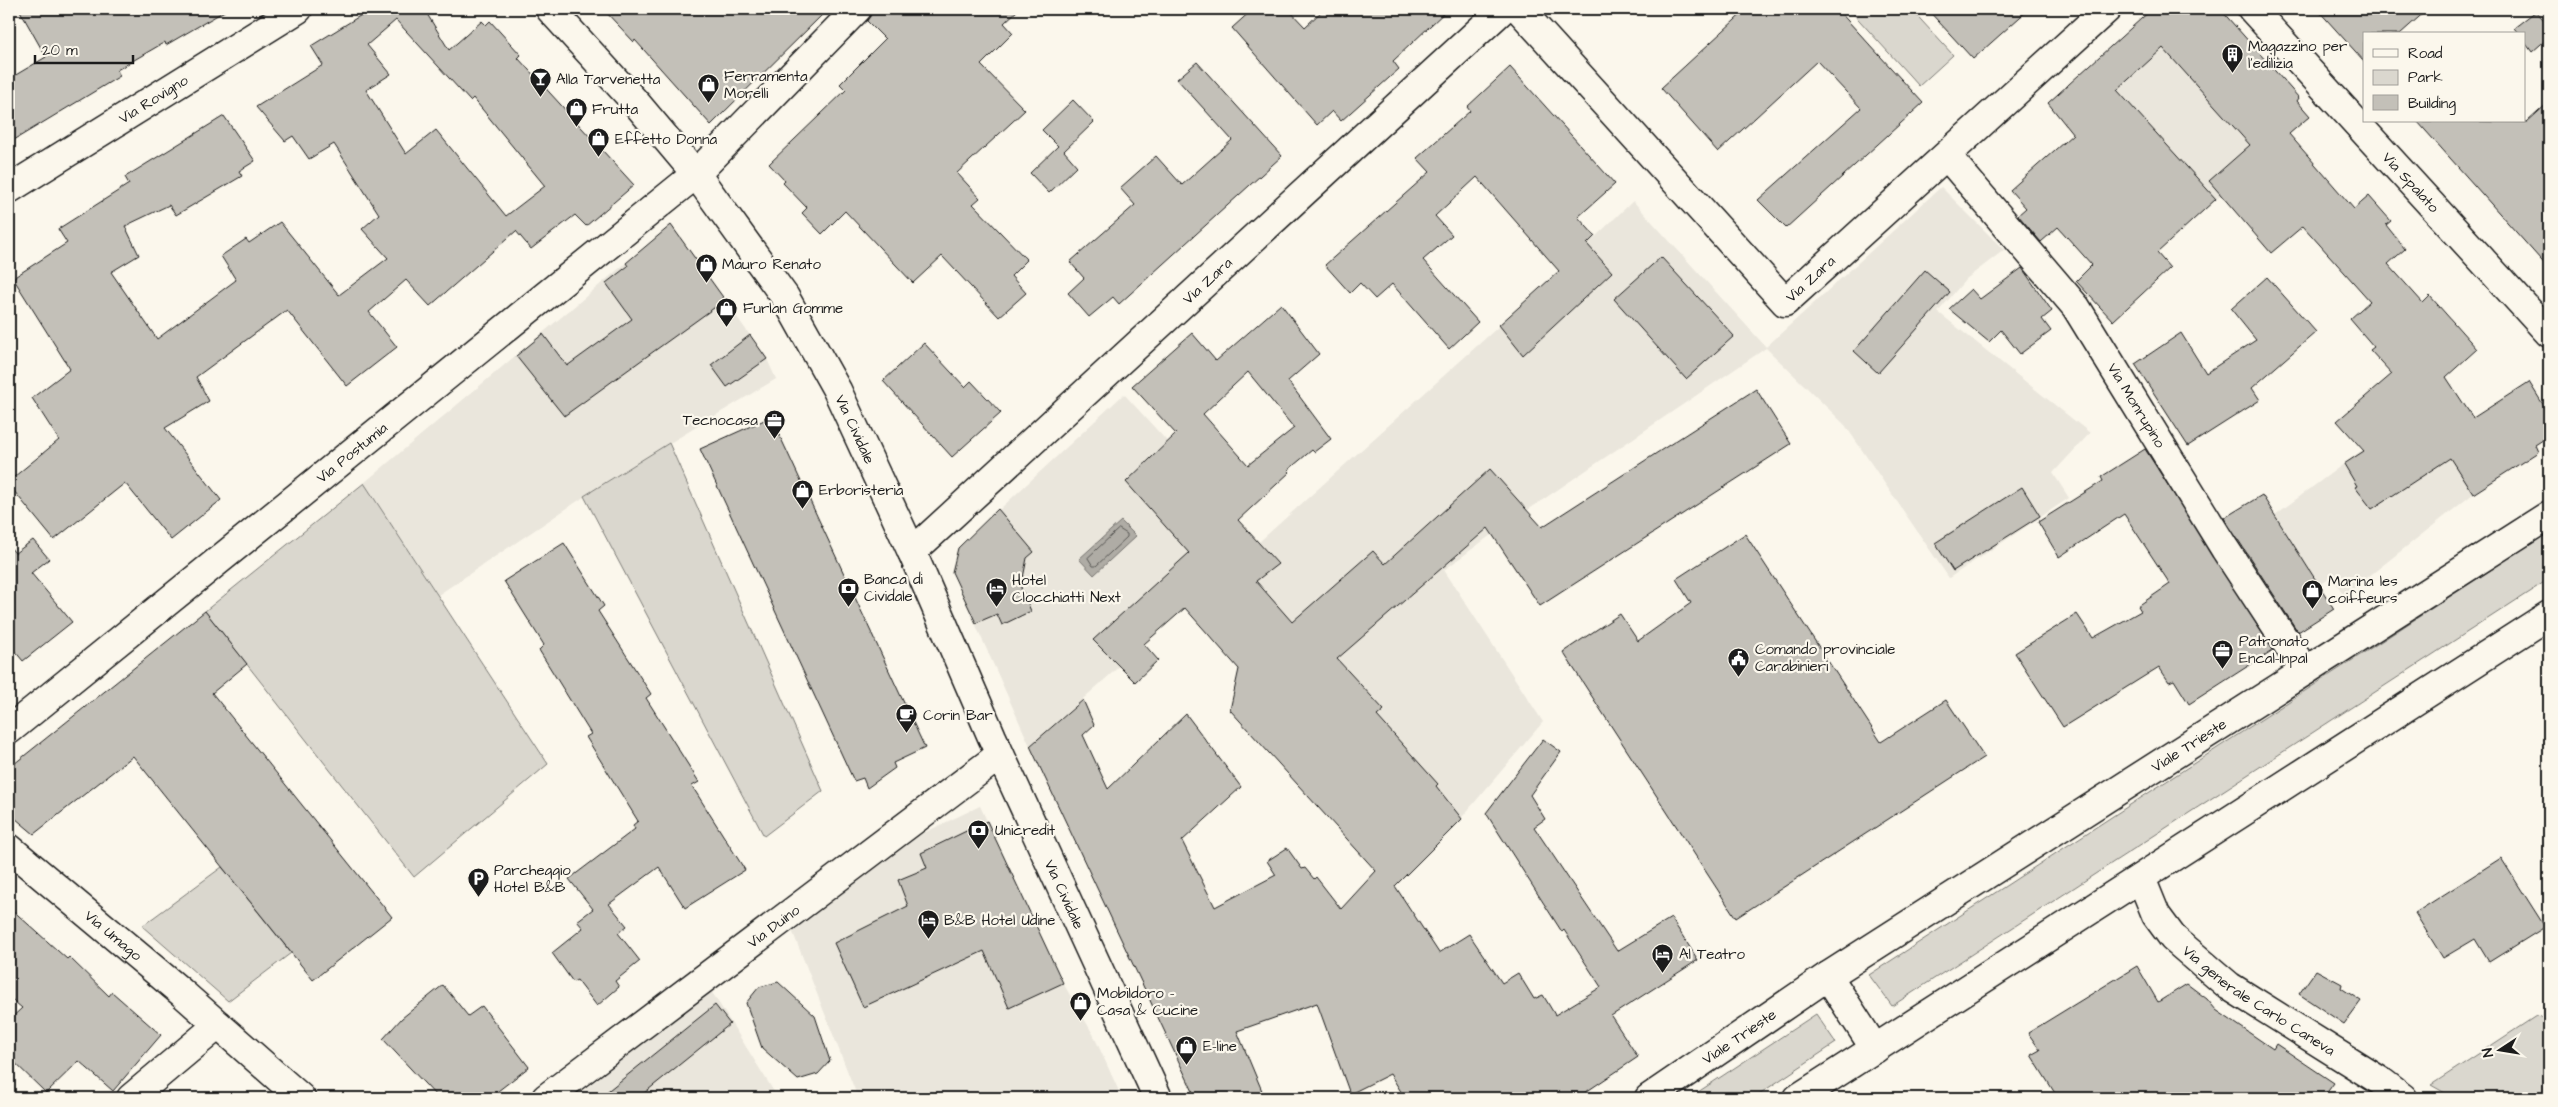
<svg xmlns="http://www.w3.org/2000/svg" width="2558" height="1107" viewBox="0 0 2558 1107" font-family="'Architects Daughter',sans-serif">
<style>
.built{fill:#eae6dc}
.green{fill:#dad7ce;stroke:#7b7a75}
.water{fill:#afaca5;stroke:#74726e}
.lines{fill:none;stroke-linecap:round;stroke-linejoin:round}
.shore{stroke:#575653;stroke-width:1}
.building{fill:#c3c0b8;stroke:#1c1c1c;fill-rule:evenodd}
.street-casing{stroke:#1c1c1c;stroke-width:31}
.primary-casing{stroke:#1c1c1c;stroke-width:31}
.street{stroke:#fbf7ec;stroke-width:28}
.primary{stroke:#fbf7ec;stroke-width:28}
.labels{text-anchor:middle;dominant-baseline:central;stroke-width:4.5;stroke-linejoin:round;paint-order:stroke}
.poi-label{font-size:15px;fill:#1c1c1c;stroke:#fbf7ec;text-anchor:start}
.street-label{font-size:15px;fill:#1c1c1c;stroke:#fbf7ec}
</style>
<rect width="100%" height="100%" fill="#fbf7ec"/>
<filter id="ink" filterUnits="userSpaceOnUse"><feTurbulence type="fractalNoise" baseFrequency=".02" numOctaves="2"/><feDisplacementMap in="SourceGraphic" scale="10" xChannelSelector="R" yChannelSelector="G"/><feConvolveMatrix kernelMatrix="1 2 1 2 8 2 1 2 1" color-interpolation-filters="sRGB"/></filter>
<g filter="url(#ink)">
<g class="built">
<path d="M2152,9H2220L2299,98L2297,101L2310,116L2170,241L2048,103Z"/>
<path d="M1941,187L2004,250L1966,279L1938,312L2090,433L2053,473L2069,498L1949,578L1845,425L1766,348L1491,535L1444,570L1543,722L1457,823L1185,608L1030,746L952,572L958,548L1124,394L1259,542L1536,293L1633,201L1766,347Z"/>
<path d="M671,225L767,359L776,379L612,478L438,595L364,483Z"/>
<path d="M2451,384L2507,472L2473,494L2344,596L2333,577L2319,585L2275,515Z"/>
<path d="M980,806L1063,983L1093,1034L1122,1098H858L790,925L909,840Z"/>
<path d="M710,989L778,1098H574Z"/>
</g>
<g class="green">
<path d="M1849,9H1911L1953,55L1919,86Z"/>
<path d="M669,443L823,791L764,836L584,496Z"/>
<path d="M364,483L548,764L414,877L205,611Z"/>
<path d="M2549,532V579L1892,1006L1869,975Z"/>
<path d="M222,867L291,953L228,1001L142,926Z"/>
<path d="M1816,1014L1836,1043L1753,1098H1689Z"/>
<path d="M2536,1016L2549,1019V1098H2454L2431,1085Z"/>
</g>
<path class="water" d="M1121,521L1136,536L1094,575L1079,559Z"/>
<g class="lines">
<path class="shore" d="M1119,529L1127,534V537L1096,566H1093L1088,558Z"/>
</g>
<g class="building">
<path d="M19,9H228L166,45L165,42L117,70L120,76L9,143V79L46,57Z"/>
<path d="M371,9H424L449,50L482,21L486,25L490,21L521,55L518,58L634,185L586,226L575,215L531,249L516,231L430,306L406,280L369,312L397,347L347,386L287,310L196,377L209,401L165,428L221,500L171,540L125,483L54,540L9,485V481L59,440L32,398L70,369L13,278L67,243L58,229L129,184L125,177L224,116L255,161L239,171L242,176L176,215L169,205L125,226L139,255L111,272L157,339L236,280L221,256L246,239L249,243L280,222L339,295L388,258L362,229L379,214L334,144L309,159L293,136L285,141L256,107L323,65L311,46ZM396,20L470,101L473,98L545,186L506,216L436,130L406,154L366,90L391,74L367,45Z"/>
<path d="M603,9H828L711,125L635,40L634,42Z"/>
<path d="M872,9H1019L1004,23L1013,33L981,65L1025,110L957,173L980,198L973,204L1027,260L1011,276L1026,293L999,317L942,256L913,283L845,211L822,234L802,213L807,208L783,183L785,181L769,164L846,90L840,84L885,39L867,21Z"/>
<path d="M1253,9H1288L1305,27L1324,9H1448L1393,61L1399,69L1341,121L1332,111L1317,125L1232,28Z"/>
<path d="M1747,9H1837L1923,103L1786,228L1758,200L1861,108L1817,61L1718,152L1661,88Z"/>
<path d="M1927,9H2029L1973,59Z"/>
<path d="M2152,9H2220L2299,98L2297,101L2310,116L2289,134L2354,209L2369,196L2391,221L2386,225L2405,249L2388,264L2423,303L2430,296L2477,349L2446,377L2473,418L2529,382L2549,414V436L2535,445L2538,452L2473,494L2450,458L2372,509L2355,487L2357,486L2344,464L2364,451L2337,421L2392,374L2370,350L2374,347L2350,319L2370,301L2303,226L2271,253L2209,181L2250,145L2163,48L2117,90L2216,199L2157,253L2170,268L2113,321L2076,281L2092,265L2058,227L2041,242L2018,215L2026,208L2010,190L2073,134L2048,103Z"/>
<path d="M2317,9H2428L2400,34H2364V61Z"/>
<path d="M2536,11L2549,26V37L2532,52L2524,41V34H2519L2514,28Z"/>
<path d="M1197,62L1282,156L1119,304L1113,297L1089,317L1068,293L1084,278L1070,262L1135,205L1120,188L1156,156L1182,185L1232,140L1177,79Z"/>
<path d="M1510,67L1615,184L1578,217L1595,236L1587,244L1612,272L1523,355L1499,325L1559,271L1477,177L1435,216L1452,235L1423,260L1478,322L1449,349L1392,284L1375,299L1360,283L1350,293L1325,265L1430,172L1417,158L1470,111L1467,107Z"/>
<path d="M1073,100L1094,122L1064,151L1077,166L1049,193L1030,173L1058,146L1042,130Z"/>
<path d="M2549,102V269L2417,121L2527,122Z"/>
<path d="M671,225L725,300L564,416L516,356L543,334L567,366L632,319L606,283L628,266L626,263Z"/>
<path d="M1661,257L1734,336L1686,379L1614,299Z"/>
<path d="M2022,268L2052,311L2042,319L2051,331L2020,354L2001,330L1989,342L1949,309L1971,289L1980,299Z"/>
<path d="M1925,270L1950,292L1878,373L1854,351Z"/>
<path d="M2267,277L2316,332L2252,388L2260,400L2188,446L2135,364L2181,333L2206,373L2256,340L2231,309Z"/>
<path d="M1281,304L1319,354L1288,381L1331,439L1314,452L1312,450L1288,470L1290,472L1238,520L1278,564L1256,581L1292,622L1373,551L1385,564L1490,469L1542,527L1756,389L1791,444L1540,606L1488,528L1337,659L1384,710L1377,716L1438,784L1436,786L1462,819L1395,886L1439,953L1469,934L1502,983L1518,973L1534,999L1543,995L1555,1015L1601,987L1564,930L1562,932L1486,813L1543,739L1561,752L1530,795L1545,819L1534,827L1617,951L1671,918L1698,960L1611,1016L1638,1057L1577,1098H1405L1390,1074L1350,1094L1317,1003L1237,1031L1265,1098H1196L1030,746L1083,700L1094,725L1083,735L1108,789L1186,714L1241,787L1182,841L1215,907L1276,875L1267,861L1287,848L1302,869L1305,868L1314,879L1316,877L1341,909L1376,871L1230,710L1239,669L1185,608L1144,644L1158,660L1135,682L1093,640L1189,553L1126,482L1176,434L1132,386L1192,333L1216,361ZM1248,372L1294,428L1248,465L1203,414Z"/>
<path d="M750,335L767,359L727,387L711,365Z"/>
<path d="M924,343L965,387L971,381L1001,413L952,457L883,381Z"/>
<path d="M771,417L925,748L893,763L895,768L867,788L863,778L854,781L700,449Z"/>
<path d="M2145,449L2273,650L2189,704L2174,680L2169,682L2159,667L2063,727L2015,653L2077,614L2093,638L2141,611L2138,606L2170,584L2124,514L2059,557L2038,522L2103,481L2101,477Z"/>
<path d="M2022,487L2040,516L1953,571L1935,543Z"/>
<path d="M2262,495L2334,609L2298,632L2224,518Z"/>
<path d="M998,509L1034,552L1027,558L1021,588L1031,611L1002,625L997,614L976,623L952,572L958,548Z"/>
<path d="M1745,534L1881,742L1946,700L1984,757L1736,918L1563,652L1620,614L1638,641L1691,603L1676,579Z"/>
<path d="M33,540L49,559L31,573L72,622L23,661L9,644V546L15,553Z"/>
<path d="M564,543L604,606L598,611L651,694L646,698L699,782L692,786L745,870L685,908L659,867L609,904L627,926L618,933L640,961L615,981L619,987L597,1006L577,980L573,982L552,953L583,928L577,921L593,909L569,879L635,829L633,825L638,821L586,737L591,734L539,650L544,645L504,581Z"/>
<path d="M205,611L247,664L212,693L392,917L313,980L133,756L34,834L9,813V768Z"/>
<path d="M987,821L1063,983L1009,1008L984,951L863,1007L834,943L908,906L898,880L927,868L921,853Z"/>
<path d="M2501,858L2545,927L2489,962L2475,939L2443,958L2415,913Z"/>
<path d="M9,907L67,959L69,957L109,996L112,992L161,1035L113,1091L79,1061L46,1093L9,1057V1020L22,1008L9,997Z"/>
<path d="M2137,966L2158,1002L2187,984L2207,999L2216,1010L2273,1049L2276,1044L2334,1083L2323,1098H2058L2031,1055L2040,1050L2028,1033Z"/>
<path d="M2316,970L2342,984L2341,988L2361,1001L2344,1024L2299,994Z"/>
<path d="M778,982L815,1016L830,1061L818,1074L798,1080L762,1048L746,1003L759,987Z"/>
<path d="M443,985L468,1016L482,1006L529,1067L489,1098H438L383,1039L402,1018Z"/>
<path d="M715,1005L730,1024L638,1098H599Z"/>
</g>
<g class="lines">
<defs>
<g id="street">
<path id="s1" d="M1519,9L1785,302L2107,9"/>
<path id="s2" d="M2252,9L2549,333"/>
<path id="s3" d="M1947,156L2076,307L2225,549L2305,671"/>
<path id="s4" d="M9,189L298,9"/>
<path id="s5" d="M912,552L1503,9"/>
<path id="s6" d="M9,730L696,174L857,9"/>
<path id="s7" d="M9,848L181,992L301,1098"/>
<path id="s8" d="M2141,878L2156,915L2173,938L2229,986L2382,1082L2403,1098"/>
<path d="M1828,976L1875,1049"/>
<path d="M131,1098L218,1025"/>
<path id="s9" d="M546,1098L1000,755"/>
</g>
<g id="primary">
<path id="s10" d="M550,9L637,104L696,174L785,297L837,390L912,552L992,737L1158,1098"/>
<path id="s11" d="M1649,1098L1828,976L2549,515"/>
<path d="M1798,1098L2549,615"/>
</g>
</defs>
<use href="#street" class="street-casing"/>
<use href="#primary" class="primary-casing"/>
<use href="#street" class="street"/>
<use href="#primary" class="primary"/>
</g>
</g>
<defs>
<symbol id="building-pin" viewBox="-11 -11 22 30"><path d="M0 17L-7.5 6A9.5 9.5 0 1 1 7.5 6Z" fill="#1c1c1c" stroke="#fbf7ec"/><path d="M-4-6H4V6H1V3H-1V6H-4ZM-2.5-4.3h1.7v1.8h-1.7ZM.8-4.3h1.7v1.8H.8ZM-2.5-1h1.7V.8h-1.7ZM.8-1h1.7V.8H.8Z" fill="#fff"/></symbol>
<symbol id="bar-pin" viewBox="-11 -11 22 30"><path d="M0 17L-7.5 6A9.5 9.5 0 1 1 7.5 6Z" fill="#1c1c1c" stroke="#fbf7ec"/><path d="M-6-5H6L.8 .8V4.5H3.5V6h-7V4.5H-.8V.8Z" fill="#fff"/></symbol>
<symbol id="shop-pin" viewBox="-11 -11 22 30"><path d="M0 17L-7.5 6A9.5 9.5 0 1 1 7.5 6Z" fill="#1c1c1c" stroke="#fbf7ec"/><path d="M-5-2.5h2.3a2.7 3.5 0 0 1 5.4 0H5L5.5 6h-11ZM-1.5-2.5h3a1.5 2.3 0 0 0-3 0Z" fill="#fff"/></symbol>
<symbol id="office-pin" viewBox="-11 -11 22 30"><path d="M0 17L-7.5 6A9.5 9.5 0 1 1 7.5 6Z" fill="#1c1c1c" stroke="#fbf7ec"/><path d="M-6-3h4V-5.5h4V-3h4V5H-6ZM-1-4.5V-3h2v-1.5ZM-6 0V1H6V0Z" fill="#fff"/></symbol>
<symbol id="bank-pin" viewBox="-11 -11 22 30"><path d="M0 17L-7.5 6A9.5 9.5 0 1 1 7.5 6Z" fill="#1c1c1c" stroke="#fbf7ec"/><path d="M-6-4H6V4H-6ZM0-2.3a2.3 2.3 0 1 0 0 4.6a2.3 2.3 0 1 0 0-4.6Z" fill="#fff"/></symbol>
<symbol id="hotel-pin" viewBox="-11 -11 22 30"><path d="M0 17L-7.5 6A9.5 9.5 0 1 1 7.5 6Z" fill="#1c1c1c" stroke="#fbf7ec"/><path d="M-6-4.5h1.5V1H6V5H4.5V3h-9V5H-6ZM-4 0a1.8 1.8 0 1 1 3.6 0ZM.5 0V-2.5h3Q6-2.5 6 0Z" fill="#fff"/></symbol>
<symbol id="civic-pin" viewBox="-11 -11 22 30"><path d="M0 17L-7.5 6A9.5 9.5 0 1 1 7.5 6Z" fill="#1c1c1c" stroke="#fbf7ec"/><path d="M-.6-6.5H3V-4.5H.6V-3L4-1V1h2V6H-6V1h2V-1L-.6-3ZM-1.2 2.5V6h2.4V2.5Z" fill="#fff"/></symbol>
<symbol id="cafe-pin" viewBox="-11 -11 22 30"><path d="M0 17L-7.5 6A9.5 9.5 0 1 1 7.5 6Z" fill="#1c1c1c" stroke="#fbf7ec"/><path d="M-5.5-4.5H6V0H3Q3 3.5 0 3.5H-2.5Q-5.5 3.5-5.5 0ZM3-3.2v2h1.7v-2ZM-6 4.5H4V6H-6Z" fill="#fff"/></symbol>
<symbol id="parking-pin" viewBox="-11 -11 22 30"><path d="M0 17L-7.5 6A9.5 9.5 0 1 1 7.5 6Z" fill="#1c1c1c" stroke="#fbf7ec"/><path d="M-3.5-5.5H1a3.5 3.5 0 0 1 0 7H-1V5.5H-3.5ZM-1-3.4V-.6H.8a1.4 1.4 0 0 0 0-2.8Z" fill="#fff"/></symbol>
</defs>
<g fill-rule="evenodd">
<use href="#building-pin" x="2220" y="42" width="25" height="34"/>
<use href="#bar-pin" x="528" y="66" width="25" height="34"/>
<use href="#shop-pin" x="696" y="72" width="25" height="34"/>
<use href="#shop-pin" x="564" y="96" width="25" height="34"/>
<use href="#shop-pin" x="586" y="126" width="25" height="34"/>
<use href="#shop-pin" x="694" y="252" width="25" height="34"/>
<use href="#shop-pin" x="714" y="296" width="25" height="34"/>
<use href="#office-pin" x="762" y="408" width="25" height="34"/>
<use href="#shop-pin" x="790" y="478" width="25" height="34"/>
<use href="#bank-pin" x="836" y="576" width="25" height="34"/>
<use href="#hotel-pin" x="984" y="576" width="25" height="34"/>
<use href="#shop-pin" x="2300" y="578" width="25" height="34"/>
<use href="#office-pin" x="2210" y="638" width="25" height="34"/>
<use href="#civic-pin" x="1726" y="646" width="25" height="34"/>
<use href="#cafe-pin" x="894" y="702" width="25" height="34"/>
<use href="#bank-pin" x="966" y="818" width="25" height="34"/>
<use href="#parking-pin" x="466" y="866" width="25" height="34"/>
<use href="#hotel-pin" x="916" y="908" width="25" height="34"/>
<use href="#hotel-pin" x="1650" y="942" width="25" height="34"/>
<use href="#shop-pin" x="1068" y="990" width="25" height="34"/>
<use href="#shop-pin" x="1174" y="1034" width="25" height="34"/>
</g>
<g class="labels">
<g class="poi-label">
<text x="2248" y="46">Magazzino per<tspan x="2248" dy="17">l'edilizia</tspan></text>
<text x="724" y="76">Ferramenta<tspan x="724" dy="17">Morelli</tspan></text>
<text x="556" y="79">Alla Tarvenetta</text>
<text x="592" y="109">Frutta</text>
<text x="615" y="139">Effetto Donna</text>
<text x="722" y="264">Mauro Renato</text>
<text x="743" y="308">Furlan Gomme</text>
<text x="758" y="420" text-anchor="end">Tecnocasa</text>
<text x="819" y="490">Erboristeria</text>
<text x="864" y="579">Banca di<tspan x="864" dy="17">Cividale</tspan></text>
<text x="1012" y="580">Hotel<tspan x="1012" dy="17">Clocchiatti Next</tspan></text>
<text x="2328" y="581">Marina les<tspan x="2328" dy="17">coiffeurs</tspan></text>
<text x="2239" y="641">Patronato<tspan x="2239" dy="17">Encal-Inpal</tspan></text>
<text x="1755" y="649">Comando provinciale<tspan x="1755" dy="17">Carabinieri</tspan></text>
<text x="923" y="715">Corin Bar</text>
<text x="995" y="830">Unicredit</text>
<text x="494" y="870">Parcheggio<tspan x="494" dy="17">Hotel B&amp;B</tspan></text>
<text x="944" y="920">B&amp;B Hotel Udine</text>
<text x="1679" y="954">Al Teatro</text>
<text x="1097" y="993">Mobildoro -<tspan x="1097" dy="17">Casa &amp; Cucine</tspan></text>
<text x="1203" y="1046">E-line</text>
</g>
<g class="street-label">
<text stroke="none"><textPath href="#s4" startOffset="170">Via Rovigno</textPath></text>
<text stroke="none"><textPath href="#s2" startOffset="235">Via Spalato</textPath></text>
<text stroke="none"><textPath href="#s1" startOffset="430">Via Zara</textPath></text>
<text stroke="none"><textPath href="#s5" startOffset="401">Via Zara</textPath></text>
<text stroke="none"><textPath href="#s3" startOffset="314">Via Monrupino</textPath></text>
<text stroke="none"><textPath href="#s10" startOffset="522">Via Cividale</textPath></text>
<text stroke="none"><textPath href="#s6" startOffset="441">Via Postumia</textPath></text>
<text stroke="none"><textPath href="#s11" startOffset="645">Viale Trieste</textPath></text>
<text stroke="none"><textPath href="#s10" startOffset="1032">Via Cividale</textPath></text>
<text stroke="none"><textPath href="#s9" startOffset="285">Via Duino</textPath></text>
<text stroke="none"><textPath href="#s7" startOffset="136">Via Umago</textPath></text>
<text stroke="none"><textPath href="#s8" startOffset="175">Via generale Carlo Caneva</textPath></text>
<text stroke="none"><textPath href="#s11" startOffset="109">Viale Trieste</textPath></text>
</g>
</g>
<rect width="2558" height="1107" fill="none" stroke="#fbf7ec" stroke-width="30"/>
<rect x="15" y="15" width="2528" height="1077" fill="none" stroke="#1c1c1c" stroke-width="2" filter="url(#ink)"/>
<rect x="2363" y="32" width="162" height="90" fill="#fbf7ec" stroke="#a29f99"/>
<rect x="2373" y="49" width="25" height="8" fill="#fbf7ec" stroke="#a29f99"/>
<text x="2408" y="58" font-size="15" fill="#1c1c1c">Road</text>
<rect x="2373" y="70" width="25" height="15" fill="#dad7ce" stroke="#a29f99"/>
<text x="2408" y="82" font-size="15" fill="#1c1c1c">Park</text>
<rect x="2373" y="95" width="25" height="15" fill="#c3c0b8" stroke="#a29f99"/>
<text x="2408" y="108" font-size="15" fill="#1c1c1c">Building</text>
<g transform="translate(2500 1050) rotate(258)" stroke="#fbf7ec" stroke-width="4" paint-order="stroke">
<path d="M0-4L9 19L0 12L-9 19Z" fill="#1c1c1c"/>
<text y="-8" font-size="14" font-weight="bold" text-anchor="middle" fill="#1c1c1c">N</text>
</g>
<path d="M35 55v8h98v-8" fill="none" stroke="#1c1c1c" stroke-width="2.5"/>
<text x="42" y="55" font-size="15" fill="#1c1c1c" stroke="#fbf7ec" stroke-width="4" paint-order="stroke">20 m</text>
</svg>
